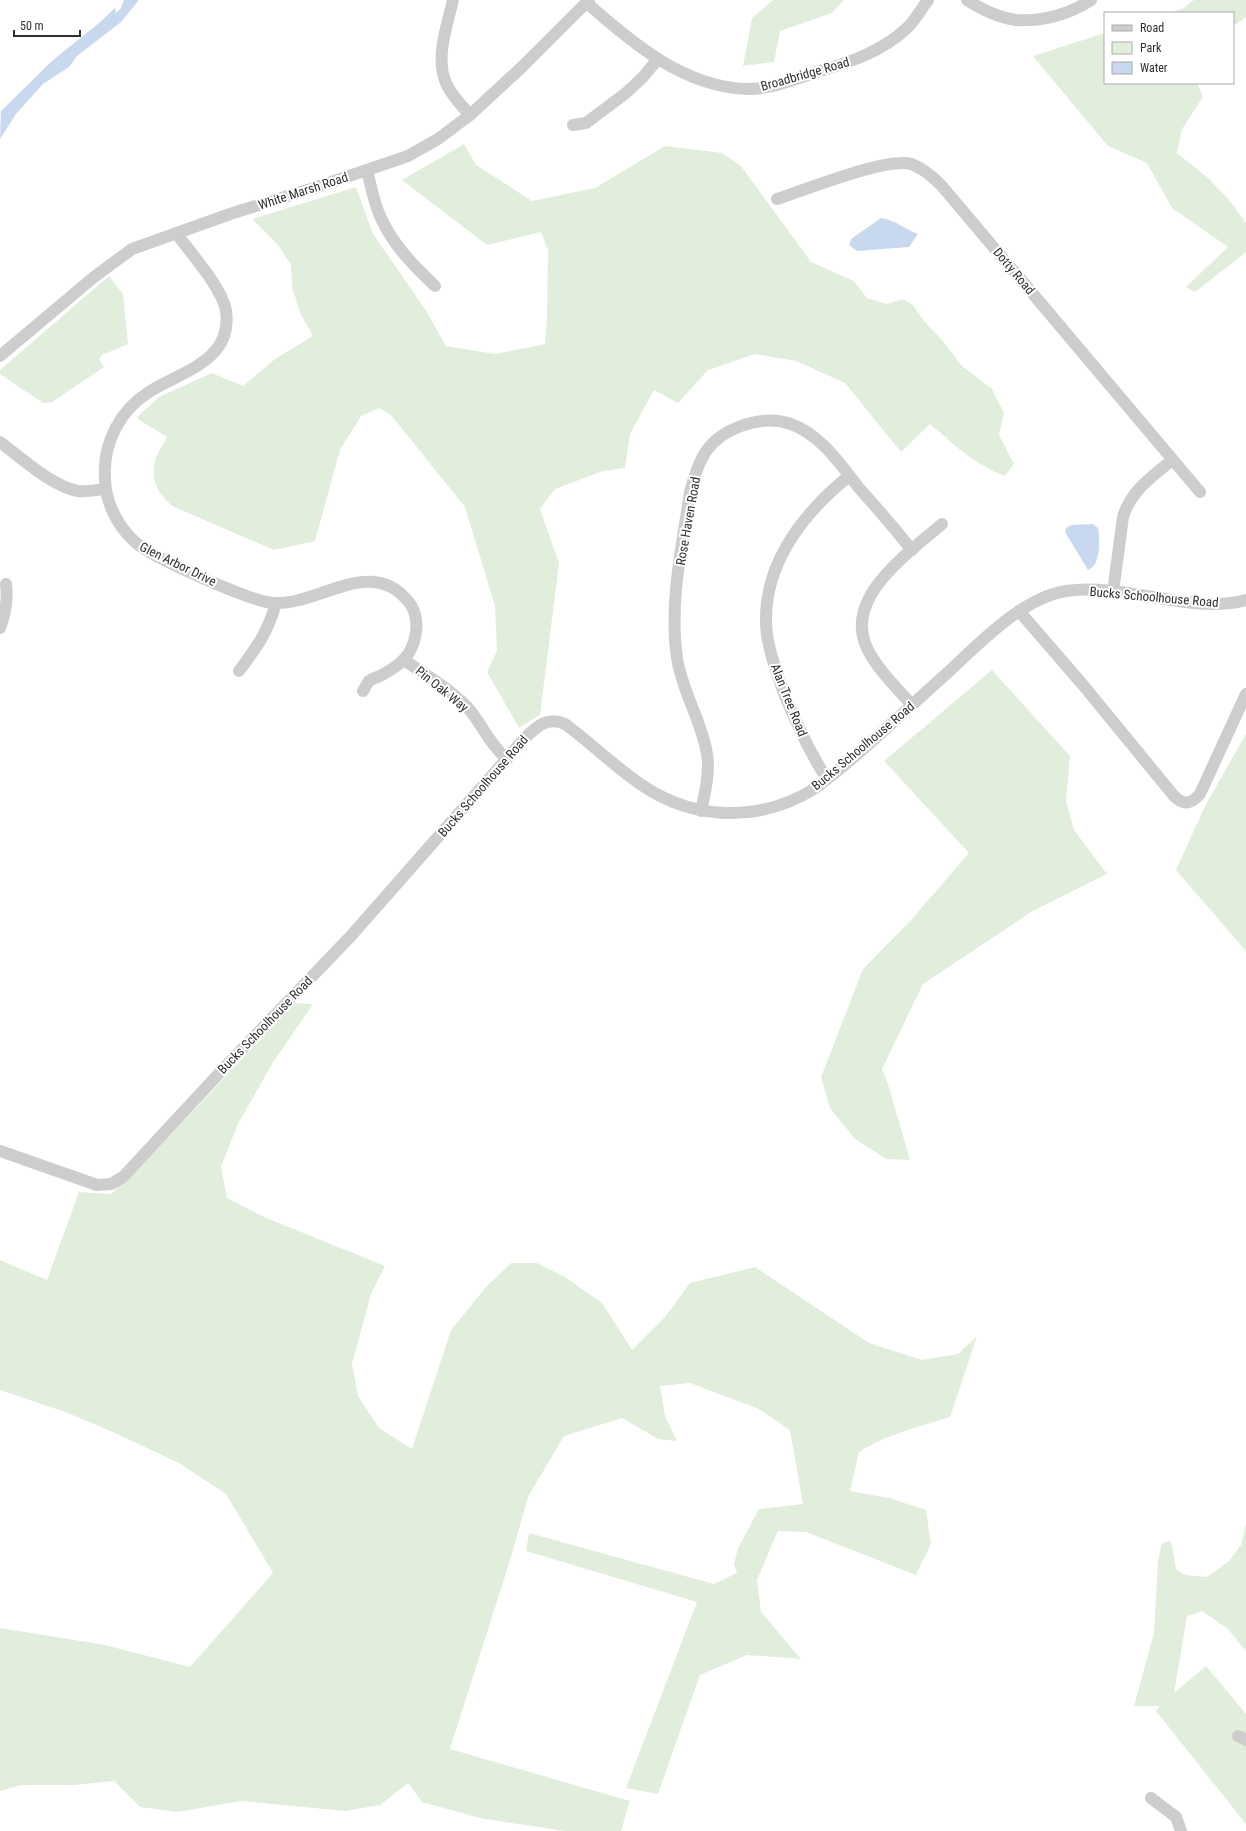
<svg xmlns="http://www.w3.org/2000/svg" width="1246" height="1831" viewBox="0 0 1246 1831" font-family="'Roboto Condensed',sans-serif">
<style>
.green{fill:#e2eedc}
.water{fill:#c7d8ef}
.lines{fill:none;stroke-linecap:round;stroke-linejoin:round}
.minor{stroke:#cdcdcd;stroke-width:12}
.labels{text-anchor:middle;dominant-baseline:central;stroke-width:4;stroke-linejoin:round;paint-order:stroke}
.street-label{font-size:13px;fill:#303030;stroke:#fff}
</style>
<rect width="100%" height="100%" fill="#fff"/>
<g class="green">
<path d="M773,0H844L832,13L780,31L774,62L743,66L752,18Z"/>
<path d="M1194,0H1246V17L1235,25L1233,23V13H1219L1217,11L1214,13H1167L1182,9Z"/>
<path d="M1105,33V83H1197L1203,97L1182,129L1177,153L1208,178L1229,200L1246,223V252L1195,292L1186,287L1228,247L1172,208L1147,163L1108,146L1033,56Z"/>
<path d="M464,144L476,165L532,201L595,188L665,146L722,153L741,166L811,262L854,281L867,298L887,304L902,299L913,305L924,321L943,341L961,365L992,389L1004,413L999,435L1014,464L1005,476C973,464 955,445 930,424L901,452L845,383L796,361L755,354L708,370L678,403L654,390L630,434L625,468L603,471L555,489L540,509L559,563L540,715L519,728L487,672L497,651L495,606L465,507L391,415L379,408L361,416L340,450L315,541L274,550L172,506C159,494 152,484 154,465C155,456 163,445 167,437L141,421L137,417L159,397L212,373L243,386L275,359L313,336L300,313L292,287L291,265L279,246L252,219L356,187L373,234L425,309L446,346L495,354L545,344L547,316L548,250L541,232L487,245L402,180Z"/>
<path d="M109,276L123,294L128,344L102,355L99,359L104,367L52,402L43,403L0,374V370Z"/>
<path d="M992,670L1070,756L1066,801L1074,830L1107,874L1031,912L923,984L882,1069L888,1084L910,1160L886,1159L855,1139L830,1108L821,1077L863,969L911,920L969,853L884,761Z"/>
<path d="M1246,734V951L1176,870L1206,804Z"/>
<path d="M295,1003L313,1004L272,1064L238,1124L221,1167L227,1198L264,1217L385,1266L371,1294L352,1364L358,1396L379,1428L412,1449L451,1330L486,1287L511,1263H537L565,1277L602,1303L632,1350L665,1317L690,1283L755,1267L869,1343L922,1360L958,1354L977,1336L950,1417C917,1427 888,1434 859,1452L850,1491L889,1498L926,1510L931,1544L916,1575L806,1532L778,1531L757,1580L761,1612L801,1659L747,1655L700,1675L658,1794L626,1788L697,1602L526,1551L529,1533L714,1584L737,1573L734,1564L738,1548L759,1509L803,1504L790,1430L759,1409L690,1383L660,1386L665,1416L677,1441L658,1439L622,1418L564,1436L528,1497L511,1557L450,1749L630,1801L621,1831H565L484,1819L422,1802L408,1783L380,1805L345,1811L241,1801L177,1812L140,1807L114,1781L74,1785H21L0,1791V1628L105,1645L190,1667L273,1573L226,1494L179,1463L115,1433L68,1413L0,1390V1260L47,1280L79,1192L111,1194L176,1129Z"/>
<path d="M1246,1524V1651L1228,1629L1202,1611L1187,1616L1174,1693L1206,1666L1246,1714V1824L1156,1711L1160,1706H1134L1154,1633L1158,1561L1162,1543L1171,1541L1176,1569L1185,1575L1207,1577L1229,1561L1241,1545Z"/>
</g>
<g class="water">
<path d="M124,0H139L121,22L77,56L69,67L43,84L16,114L0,139L1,111L52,61L99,23L115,8L116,13L121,8Z"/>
<path d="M881,218C895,220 905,229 918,234L909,247L857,251L849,245L851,239Z"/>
<path d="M1093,524L1098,528C1100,539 1101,565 1088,570L1065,532L1066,528L1072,525Z"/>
</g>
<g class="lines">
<g class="minor">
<path d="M453,0C447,26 435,58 446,83C451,95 461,105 470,115"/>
<path d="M967,0C981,9 1000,18 1016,20C1042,22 1070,14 1091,0"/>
<path d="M587,3C632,43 684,87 747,89C769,90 798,78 820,71C851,62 882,51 906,29C915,21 921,9 928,0"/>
<path d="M573,125L586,123L626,93L643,77L658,59"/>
<path d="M367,170C371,186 374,204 381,218C393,245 414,266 435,286"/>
<path d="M777,199C805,190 886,157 911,164C923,168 932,176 941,185L1200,492"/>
<path d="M176,233C190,252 223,289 226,311C233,361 182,371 149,392C120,410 103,443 105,477C105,501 116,524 134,541C150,557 250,601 273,603C319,606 370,555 408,601C419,614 418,632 412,647C406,661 393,669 380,676C377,677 372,679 369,681C367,683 365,688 363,691"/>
<path d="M0,356L94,277L132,249L233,213L314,188L408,156L438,139L470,115L523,66L589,0"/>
<path d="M0,442C20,457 53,487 78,491C87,492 96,490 105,489"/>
<path d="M1113,592L1123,517C1131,490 1152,477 1172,460"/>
<path d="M1019,611L1083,685L1174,796C1184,806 1191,804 1200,794L1246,694"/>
<path d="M0,628C6,613 8,600 6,584"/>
<path d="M404,660C426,675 450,689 468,708C482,724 490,745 507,759"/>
<path d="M239,671C258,645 267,634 276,603"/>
<path d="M912,705C897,688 878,670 868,650C841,598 909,553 942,524"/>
<path d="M827,779C810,753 797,725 785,696C778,676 770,656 767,635C759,569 801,515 849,476"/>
<path d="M701,811C705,793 710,772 707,754C702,721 682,692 677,658C669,603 682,547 690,492C700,458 706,439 741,426C758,420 774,418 791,424C821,435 840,464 859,488C877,508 895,529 912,550"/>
<path d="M0,1151L97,1185L111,1184L123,1177L225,1067L350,937L525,738C537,726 548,716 565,724C588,741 609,761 632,778C686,820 755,825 814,789C860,755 901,714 944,676C977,646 1021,598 1066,591C1124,582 1191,615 1246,600"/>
<path d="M1238,1736L1246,1740"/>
<path d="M1151,1798L1176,1817L1181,1831"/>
</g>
</g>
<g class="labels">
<g class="street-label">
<text transform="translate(805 74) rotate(-16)">Broadbridge Road</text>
<text transform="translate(303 191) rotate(-18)">White Marsh Road</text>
<text transform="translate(1014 271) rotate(50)">Dotty Road</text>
<text transform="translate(688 521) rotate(-80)">Rose Haven Road</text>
<text transform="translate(178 564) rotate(26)">Glen Arbor Drive</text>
<text transform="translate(1154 597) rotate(5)">Bucks Schoolhouse Road</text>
<text transform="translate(442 689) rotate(39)">Pin Oak Way</text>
<text transform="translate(789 700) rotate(68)">Alan Tree Road</text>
<text transform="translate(863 746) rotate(-40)">Bucks Schoolhouse Road</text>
<text transform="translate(483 786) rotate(-49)">Bucks Schoolhouse Road</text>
<text transform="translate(265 1025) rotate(-46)">Bucks Schoolhouse Road</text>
</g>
</g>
<rect x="1104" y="12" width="130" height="72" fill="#ffffff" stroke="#acacac"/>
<rect x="1112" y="25" width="20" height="6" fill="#cdcdcd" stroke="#acacac"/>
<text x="1140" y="32" font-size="12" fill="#303030">Road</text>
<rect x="1112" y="42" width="20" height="12" fill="#e2eedc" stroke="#acacac"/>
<text x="1140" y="52" font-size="12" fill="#303030">Park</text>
<rect x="1112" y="62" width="20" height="12" fill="#c7d8ef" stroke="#acacac"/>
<text x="1140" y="72" font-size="12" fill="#303030">Water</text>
<path d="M14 30v6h66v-6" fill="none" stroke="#303030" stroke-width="2"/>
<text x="20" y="30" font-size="12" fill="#303030" stroke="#ffffff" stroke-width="3" paint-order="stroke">50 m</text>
</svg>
